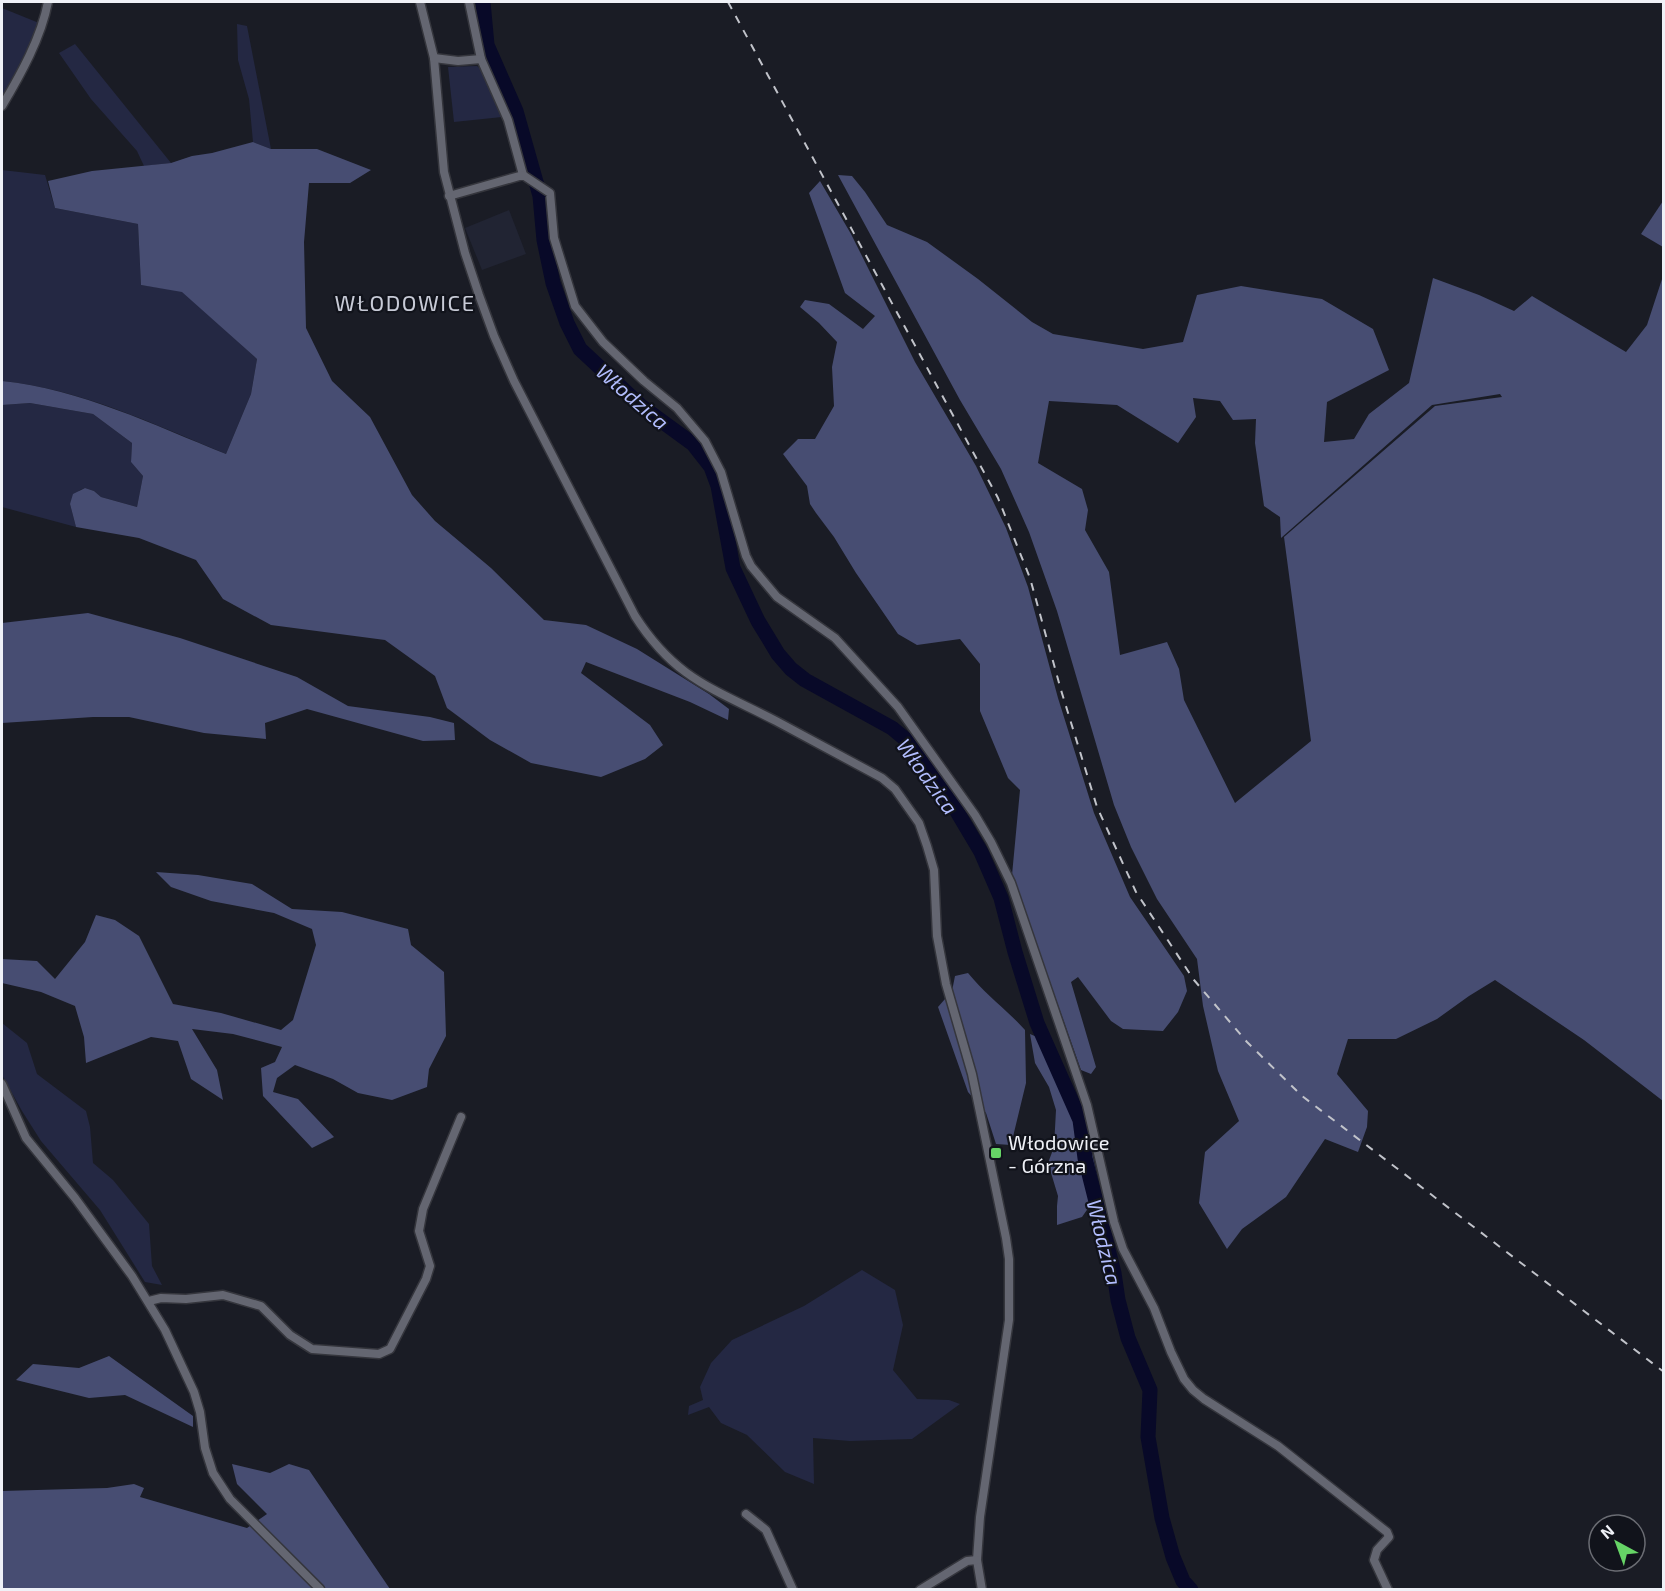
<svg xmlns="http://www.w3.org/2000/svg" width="1665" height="1591" viewBox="0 0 1665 1591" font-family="'Exo 2',sans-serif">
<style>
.built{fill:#212433}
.green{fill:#242843}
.forest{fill:#474d72;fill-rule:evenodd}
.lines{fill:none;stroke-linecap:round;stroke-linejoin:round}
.river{stroke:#080928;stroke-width:15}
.minor-casing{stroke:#35363d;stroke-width:11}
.minor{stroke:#646671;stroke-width:8}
.rail{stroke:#c1c3ca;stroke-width:2;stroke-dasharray:8 8;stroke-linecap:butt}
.poi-dot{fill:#66d466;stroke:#11131b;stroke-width:2}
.labels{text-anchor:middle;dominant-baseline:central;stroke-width:4.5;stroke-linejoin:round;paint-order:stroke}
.poi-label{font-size:20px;fill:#eff1f7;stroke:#11131b;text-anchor:start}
.water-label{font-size:21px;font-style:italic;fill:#b1bcfd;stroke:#11131b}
.quarter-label{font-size:22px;letter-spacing:1.5px;fill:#c8cbd7;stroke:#11131b}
</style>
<rect width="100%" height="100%" fill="#1a1c25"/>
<path class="built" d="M509,210L526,254L482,270L465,228Z"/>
<g class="green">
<path d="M2,8L39,23L11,84L2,99Z"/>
<path d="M237,24L247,26L271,149L253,142L249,99L238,60Z"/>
<path d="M75,44L171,163L144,166L137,151L91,99L59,53Z"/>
<path d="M477,66L483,71L502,117L454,122L448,67Z"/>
<path d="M2,170L45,175L55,208L138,224L141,285L182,291L257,359L251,394L226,454C153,424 81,389 2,381Z"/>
<path d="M30,403L93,414L132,443L131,462L143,476L137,507L101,497L94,491L85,488L80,490L70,504L76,527L2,507V405Z"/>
<path d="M2,1023L27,1043L37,1074L86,1111L90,1127L93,1163L113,1180L149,1224L152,1266L162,1285L145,1282L100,1210L41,1141L22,1111L2,1075Z"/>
<path d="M862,1270L895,1290L903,1325L893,1370L917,1399L949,1400L960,1404L912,1439L850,1441L813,1438L814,1484L785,1472L747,1435L721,1423L709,1407L688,1415L689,1406L703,1400L700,1387L711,1363L732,1340L804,1306Z"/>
</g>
<g class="forest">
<path d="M253,142L271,149H317L371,170L350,183H309L304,242L306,328L332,381L370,417L412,495L435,521L491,568L544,620L586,625L637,649L709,694L729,709L728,720L690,702L586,662L581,673L650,725L663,745L645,759L601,777L531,763L490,740L447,708L435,676L385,640L271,625L223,599L196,560L139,538L76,527L70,504L73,494L85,488L94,491L101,497L137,507L143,476L131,462L132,443L93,414L30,403L2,405V381C81,389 153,425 226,454L251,394L257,359L182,292L141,285L138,224L55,208L48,181L92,171L171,163L192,156L212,153Z"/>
<path d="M838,175L852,176L865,192L887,225L927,242L978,279L1032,322L1053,334L1143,349L1183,342L1197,295L1241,286L1322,299L1373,329L1389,370L1327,402L1324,442L1354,439L1369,414L1409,383L1433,278L1479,295L1514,311L1532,296L1626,352L1647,325L1663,276V1101L1584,1040L1495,980L1469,996L1437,1019L1396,1039H1348L1337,1074L1368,1111L1367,1127L1358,1152L1325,1139L1286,1197L1242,1229L1227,1249L1199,1203L1205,1152L1239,1121L1218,1071L1203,1006L1197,959L1157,899L1131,847L1114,805L1057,611L1029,532L1001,469L960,400ZM1500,394L1502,397L1435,406L1284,537L1311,741L1235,803L1184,700L1179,669L1167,642L1120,655L1109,572L1085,530L1088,510L1082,489L1038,463L1049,401L1117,405L1178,443L1196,417L1193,398L1220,401L1233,420L1256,419L1255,443L1264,506L1280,517L1281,538L1432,405Z"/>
<path d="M820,181L851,234L915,362L976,466L1006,528L1028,587L1058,698L1094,813L1130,897L1184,976L1187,991L1178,1012L1163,1031L1123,1029L1111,1021L1078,977L1071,982L1096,1067L1091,1074L1081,1070L1012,875L1020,790L1008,778L980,711V664L960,639L917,645L898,634L856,573L834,537L816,513L810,504L807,486L783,454L798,439H815L834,406L832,367L837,342L819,323L800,307L805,300L829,304L863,329L875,316L845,293L809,193Z"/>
<path d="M1663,201V247L1641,234Z"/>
<path d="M88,613L180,638L297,677L348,706L430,717L454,723L455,740L423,741L307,709L265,723L266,739L204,733L129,717H93L2,723V623Z"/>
<path d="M156,872L198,875L252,884L292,909L342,912L408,929L411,945L444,972L446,1036L429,1069L427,1087L392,1100L358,1093L333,1079L295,1065L277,1078L273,1092L298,1099L334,1137L312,1148L263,1096L261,1068L275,1062L282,1047L233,1034L192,1029L217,1070L223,1100L191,1079L178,1041L151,1037L86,1063L84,1037L75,1006L41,992L2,983V959L37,961L55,979L85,942L96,915L115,920L139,936L173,1004L221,1013L281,1030L293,1020L316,945L312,929L274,913L211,901L171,887Z"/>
<path d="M968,973C985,994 1007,1010 1025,1030L1026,1083L1011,1145L996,1144L986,1113L968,1092L938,1007L952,991L955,976Z"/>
<path d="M1030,1034L1037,1037L1053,1074L1088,1134L1100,1191L1082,1217L1057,1225V1206L1058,1196L1048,1163L1054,1147L1056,1110L1049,1087L1035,1063Z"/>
<path d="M109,1356L193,1416V1427L125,1395L89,1398L16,1380L33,1364L79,1368Z"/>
<path d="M232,1464L270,1473L289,1464L309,1470L390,1589L2,1590V1491L107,1488L134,1484L144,1488L140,1497L247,1528L267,1514L237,1484Z"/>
</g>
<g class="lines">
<path class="river" d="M483,2L487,45L516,111L540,196L544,240L553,283L567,323L580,349L641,406L693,444L711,467L718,486L733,568L758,621L778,654L791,669L805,680L892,728L910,743L946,793L981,852L1001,898L1015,952L1037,1023L1080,1120L1085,1158L1114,1273L1118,1300L1128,1338L1150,1390L1148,1437L1162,1518L1173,1557L1183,1581L1191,1590"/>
<defs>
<g id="minor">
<path d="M420,2L434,58L444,172L465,253L479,295L494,336L514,381L635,616C675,679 714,689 776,721C812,740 847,759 882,778L895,789L919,823L927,846L934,870L937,936L946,984L972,1074L1006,1238L1009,1259V1320L980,1517L977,1560L982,1590"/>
<path d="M469,2L481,59L508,120L523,175"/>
<path d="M434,58L458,61L481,59"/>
<path d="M2,106C21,74 41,38 48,2"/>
<path d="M449,196L523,175L550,193L554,238L575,306L603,342L644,381L677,408L705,441L721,472L746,556L751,566L777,597L835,638L898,707L975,815L991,842L1011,883L1087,1105L1114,1222L1123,1249L1154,1308L1171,1352L1184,1379L1193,1390L1204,1399L1278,1446L1387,1532L1389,1537L1377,1550L1374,1560L1388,1590"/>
<path d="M2,1084L26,1138L75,1198L132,1276L165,1330L194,1392L200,1412L205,1448L213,1473L230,1499L320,1589"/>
<path d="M149,1301L161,1298L186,1299L223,1295L261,1306L290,1335L312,1349L379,1354L390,1349L426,1279L430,1266L419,1231L423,1209L461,1117"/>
<path d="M746,1514L766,1530L793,1590"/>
<path d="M920,1590L967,1561L977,1560"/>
</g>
</defs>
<use href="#minor" class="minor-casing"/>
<use href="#minor" class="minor"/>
<path class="rail" d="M728,2L998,498L1030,578L1061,690L1097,807L1136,892L1194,980L1247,1042L1302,1096L1664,1372"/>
</g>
<rect class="poi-dot" x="990" y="1147" width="12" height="12" rx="3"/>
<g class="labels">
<g class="poi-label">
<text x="1008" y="1142">Włodowice<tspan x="1008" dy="23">- Górzna</tspan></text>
</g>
<g class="water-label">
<text transform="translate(633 396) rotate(41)">Włodzica</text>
<text transform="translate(928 776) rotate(54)">Włodzica</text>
<text transform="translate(1105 1242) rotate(76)">Włodzica</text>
</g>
<g class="quarter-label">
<text x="405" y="302">WŁODOWICE</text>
</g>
</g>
<rect width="1665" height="1591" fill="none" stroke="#eff1f7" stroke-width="6"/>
<g transform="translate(1617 1543) rotate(319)"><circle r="28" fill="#11131b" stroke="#6a6c73" stroke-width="1.5"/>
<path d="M0-4.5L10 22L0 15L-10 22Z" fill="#66d466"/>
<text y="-9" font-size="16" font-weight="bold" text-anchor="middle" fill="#eff1f7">N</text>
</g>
</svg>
